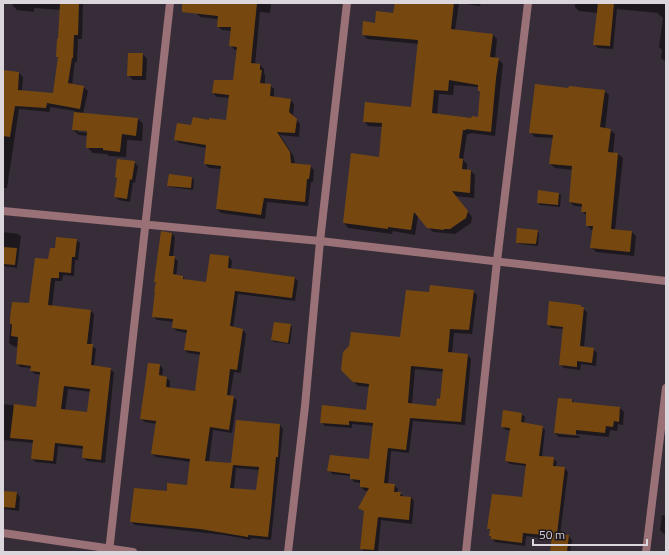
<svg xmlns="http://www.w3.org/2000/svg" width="669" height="555" viewBox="0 0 669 555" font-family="'Titillium Web',sans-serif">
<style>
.shadow{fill:#0007;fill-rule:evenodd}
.building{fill:#764810;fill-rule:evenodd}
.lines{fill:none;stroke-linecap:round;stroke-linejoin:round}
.street{stroke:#997176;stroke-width:8}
</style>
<rect width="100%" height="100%" fill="#372d39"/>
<g class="shadow">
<path d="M13,3H83L82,39H78L77,62H75L72,85L83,87L88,91L83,114L138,119L143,124L142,141L127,140L126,157L109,156L107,154L93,153L87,147L88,136L79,135L73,130L75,111L50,107V112L19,109L7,188H3V71L19,73L23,77L22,91L54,94L59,59L57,57L61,10L34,8V12L17,10L13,6ZM78,130L92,131V133L78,132Z"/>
<path d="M197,3H271L270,13L260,12L255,65H260L264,69V73L265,75V85H270L274,89V98L290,99L294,104L293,116L300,124L299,137L280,135L294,157L295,164L310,166L314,170L313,182H311L308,206L267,202L265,219L221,213L217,209L221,169L209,168L205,164L206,148L179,143L175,139L192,126L210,121L227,122L230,98L217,97L213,93L234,81L238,50H235L230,45L232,31L222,30L218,26V19L200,17L196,13Z"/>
<path d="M396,3H481L480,6L459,3L455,30L493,35L497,39L495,59H498L503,64L495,136L470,133V134H467L463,160L467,164V170L471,171L475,175L474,198L455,196L472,217L471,223L455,234L433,232L418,216L415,235L393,231L392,234L348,228L344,223L380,158L383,127L368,126L364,121L412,108L419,44L367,39L363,34L376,24L394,14ZM454,85L478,87L481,93L479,118L472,119L437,114L439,94L453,95Z"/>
<path d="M575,3H666V62L661,58L662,50L659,47L663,18L658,14V13L617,9L613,49L598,48L594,44L598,13L579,11L575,7Z"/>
<path d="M143,54L147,59L146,80H133L128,75Z"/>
<path d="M569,89L604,91L609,95L605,129L610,130L615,134L613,153L618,154L623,158L615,230L632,232L636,236L634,256L596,252L591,247L593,230H591L587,225V216L582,211L583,207L574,206L570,202L573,170L555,168L550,164L553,138L535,137L530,132Z"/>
<path d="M134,162L138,166L135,183L133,182L130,202L119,200L115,197L118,179L116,177Z"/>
<path d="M192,178L194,180L193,190L170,187L168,186Z"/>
<path d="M559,194L561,195L560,207L540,205L538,203Z"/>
<path d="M537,231L539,233L538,246L519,244L517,243Z"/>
<path d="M3,232L18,234L21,236L17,268L3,266Z"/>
<path d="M172,233L175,237L173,257L178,261L176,276L183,277L186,280L207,283L229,257L232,261L231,269L294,277L298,281L295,301L238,294L233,328L243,330L246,334L241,373L234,372L230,396L233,397L237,400L232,433L213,430L209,462L232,464L280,425L283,429L271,540L251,538V540L224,535L135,525L131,522L168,492L188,486L191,462L156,457L152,454L157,424L145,422L141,419L160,365L163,369L162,377L167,378L170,381V388L196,392L201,355L188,353L185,350L187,333L177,331L173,328L174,322L157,320L153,316L157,283L155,282ZM236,468L259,470L257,492L234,489Z"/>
<path d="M76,240L80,243L78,260H75L74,276L63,275L62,281H55L52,307L91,311L94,314L91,345L96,349L94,367L110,369L114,372L105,463L87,461L83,458L84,449L58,446L56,464L36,462L32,459L34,443L3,440V404L37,408L41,375L35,374L31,371L32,368L20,367L17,363L18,347L13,346L9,343L12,303L30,305L48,260L56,249ZM68,389L91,392L88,413L65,411Z"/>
<path d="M473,291L477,295L472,334L454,333L452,353L468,355L471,359L465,425L413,421L409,453L391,451L388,485H394L398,489L397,493H400L404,497H411L414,501L412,524L381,520L378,552H365L361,548L365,512L360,507L369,491H365L361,487V483L354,482L351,478V476L332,474L329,470L370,460L373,426L352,424V428L325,426L321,422L367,411L370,387L358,386L342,370L401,338L430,294ZM415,369L444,372L441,400L437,408L412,404Z"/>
<path d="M580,306L587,312L584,348L593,349L597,353L596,366L581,364L580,370L564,368L560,364L564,329L551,328L548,324Z"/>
<path d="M290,325L292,327L290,344L274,342L272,340Z"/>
<path d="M572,400L574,403L620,408L624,412L623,425L618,424L617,431L610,430L609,437L558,432V434L580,436L579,438L559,437L555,433Z"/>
<path d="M521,414L525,417L524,424L542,427L545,430L542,457L553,458L557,462L556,467L565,468L568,472L560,535L569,536L572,540L570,552H551L552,539L526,536L525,546L495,542L490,536L491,531L488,529L523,499L527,466L510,464L506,461L511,431L506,430L502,427Z"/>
<path d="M3,492L17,493L20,497L19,511L3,509Z"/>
<path d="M662,515L666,516V536L660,530Z"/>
</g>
<g class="building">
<path d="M60,3H79L78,35H74L73,58H72L68,83L84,86L80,109L47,103L46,108L15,106L10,137L3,136V70L19,72L18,90L53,93L58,57H56L57,39H58Z"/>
<path d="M182,3H257L251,63L260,64V70H262L260,83L271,84L270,96L291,99L289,112L297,119L295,133L277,132L290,152L291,163L311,165L309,179H307L305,202L264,198L261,215L216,209L221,166L204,164L206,145L174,140L177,123L191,125L193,117L209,120V118L226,120L229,95L212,93L214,80H233L237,47L229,46L231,27H217L218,16L182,12Z"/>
<path d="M395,3H454L451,29L493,34L490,57L499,58L496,78L491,132L466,129V130H463L459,158L463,159L462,169L471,170L470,193L452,191L468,211L466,218L450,229H444V230L427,228L414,212L411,230L388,227V229L343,223L351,153L379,157L382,123L363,122L365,102L411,107L418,40L362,35L363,21L375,23L376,11L393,13ZM449,80L478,85V91H480L478,117L472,116L471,118L432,113L434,90L448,91Z"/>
<path d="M598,3H614L610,46L593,45Z"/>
<path d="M128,53H143L142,76H127Z"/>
<path d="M535,84L568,88L569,86L605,90L600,127L611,129L608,152L618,153L611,229L632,231L630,252L590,248L593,226H586V212H581L582,204L569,202L572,166L549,164L553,135L529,133Z"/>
<path d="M74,112L138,118L136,136L122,134L120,152L103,150V148H86L87,131L72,130Z"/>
<path d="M117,159L135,161L132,180L130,179L127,199L114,197L117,178L115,177Z"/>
<path d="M169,174L192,177L191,188L167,186Z"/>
<path d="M538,190L559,193L558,205L537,203Z"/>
<path d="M517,228L538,230L536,244L516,243Z"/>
<path d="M161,231L172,233L169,256H175L173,274L183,276V279L206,282L210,254L229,256L228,268L295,277L292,298L235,291L230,326L243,329L237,370L230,369L227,395L234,396L229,430L210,427L205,461L231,463L236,420L280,424L278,457H276L271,511L268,537L248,535V537L200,529L130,522L134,488L167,491V483L187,485L190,459L151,454L156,421L140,419L148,363L160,364L159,375L167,377L166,387L195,391L200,352L184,350L187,330L172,328L173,319L152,317L155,291H154L156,282H154ZM233,465L259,467L256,490L230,488Z"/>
<path d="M56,237L77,239L75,257H72L71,273L59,272V278H51L48,305L91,310L87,344H93L91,365L111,368L101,460L82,458L83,446L55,443L53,461L31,459L33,440L10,438L14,404L36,407L40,372L30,371L31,366L16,364L18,337L11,336L12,324H10V318L12,302L29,303L35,258L48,259L50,248H55ZM64,386L90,389L87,412L61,409Z"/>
<path d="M3,247L17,248L15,265L3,264Z"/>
<path d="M430,285L474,290L469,330L450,329L448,352L468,354L461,422L410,418L406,450L388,448L384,483L395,484L394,492H401L400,496L411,497L409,520L378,517L374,550L360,549L364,511L358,508L369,488L360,487V480L350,479V474L327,471L330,455L369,459L373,423L349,421V425L320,423L322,405L366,410L369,384L353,382L341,370L343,352L349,346L351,332L400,337L406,290L429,292ZM411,366L443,369L440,399L437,398L436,406L408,403Z"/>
<path d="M549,301L581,305V307H584L580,346L594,348L592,363L577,361V367L559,365L563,327L547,325Z"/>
<path d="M274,322L291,324L288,343L271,340Z"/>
<path d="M558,398L572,399V402L620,407L619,422L614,421L613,427L606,426L605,433L576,430V435L554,433Z"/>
<path d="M503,410L522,413L521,422L543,426L539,456L554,457L553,466L565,467L557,534L569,535L567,552H550L552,536L523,533L522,543L491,539V536H489L490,529H487L492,494L522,497L526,464L505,461L510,428L501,427Z"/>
<path d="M3,491L17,492L15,508L3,507Z"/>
</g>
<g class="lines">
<g class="street">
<path d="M3,211L320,241L666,281"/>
<path d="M3,533L133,552"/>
<path d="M109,552L170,3"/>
<path d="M288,552L305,406L320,241L347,3"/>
<path d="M466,552L497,261L528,3"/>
<path d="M646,552L666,388"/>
</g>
</g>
<rect width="669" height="555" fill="none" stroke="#dbd5dc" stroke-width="8"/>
<path d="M533 539v6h114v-6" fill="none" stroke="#dbd5dc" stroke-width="2"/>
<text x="539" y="539" font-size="12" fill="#dbd5dc" stroke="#1c181d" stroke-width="3" paint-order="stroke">50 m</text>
</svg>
